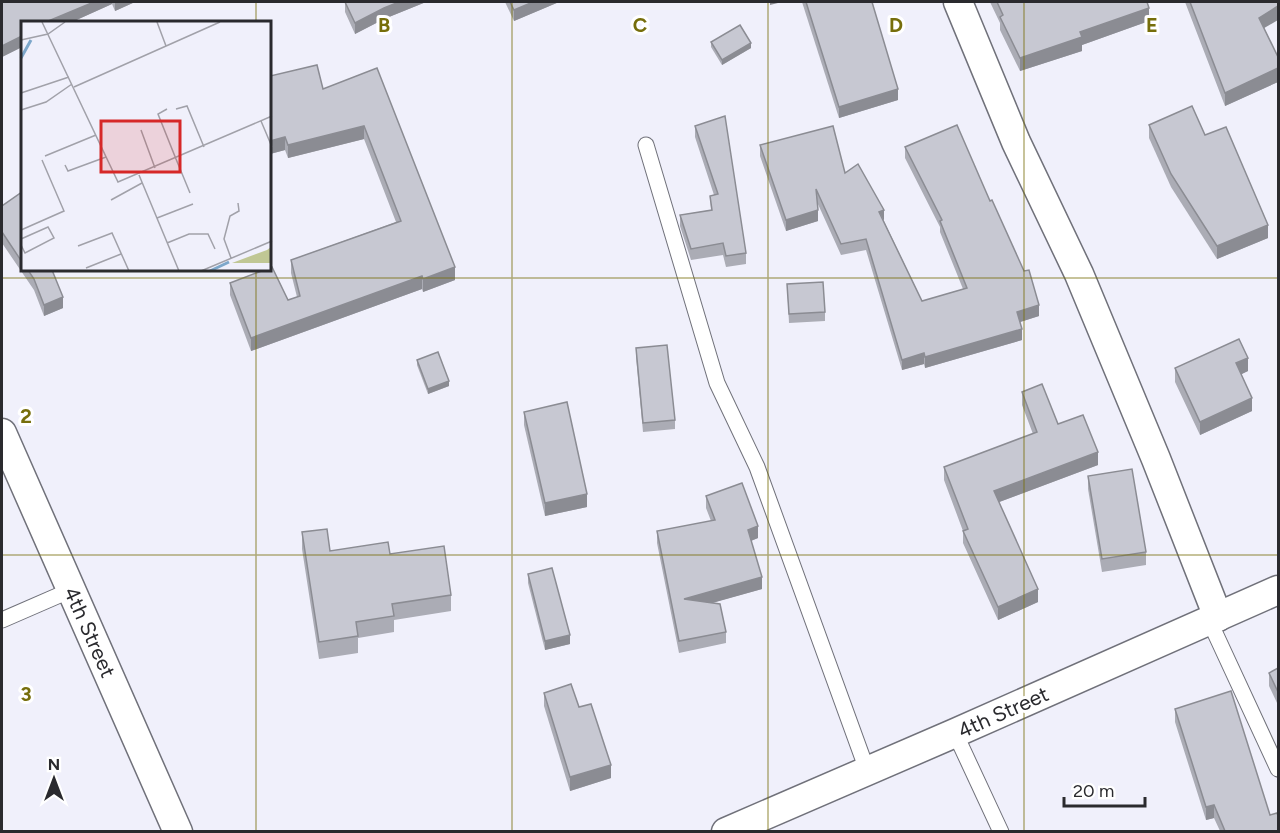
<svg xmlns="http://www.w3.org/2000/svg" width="1280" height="833" viewBox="0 0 1280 833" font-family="Figtree,sans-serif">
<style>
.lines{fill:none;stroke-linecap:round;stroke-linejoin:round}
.lane-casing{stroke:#70717a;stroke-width:17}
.street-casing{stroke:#70717a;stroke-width:31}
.lane{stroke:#fff;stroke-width:15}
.street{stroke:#fff;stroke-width:28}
.wall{fill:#abacb5}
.shaded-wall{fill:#8b8c93}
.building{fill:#c7c8d2;stroke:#8b8c93;stroke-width:1.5}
.grid{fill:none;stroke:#766e0b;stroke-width:1.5;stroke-opacity:0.55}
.labels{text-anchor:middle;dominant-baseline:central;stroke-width:6;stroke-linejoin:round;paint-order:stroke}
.street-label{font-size:21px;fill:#2a2a2e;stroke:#fff}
.inset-river{fill:none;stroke:#7da7ca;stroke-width:3}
.inset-road{fill:none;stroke:#a1a1a9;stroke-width:1.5}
.view{fill:#d62828;fill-opacity:0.15;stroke:#d62828;stroke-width:3}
.inset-edge{fill:none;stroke:#2a2a2e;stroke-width:3}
.grid-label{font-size:20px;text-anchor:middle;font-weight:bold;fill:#766e0b;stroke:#fff;stroke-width:6;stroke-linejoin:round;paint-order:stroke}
</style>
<rect width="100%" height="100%" fill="#f0f0fb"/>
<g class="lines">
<defs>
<g id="lane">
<path d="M646,145L717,383L757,467L867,770"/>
<path d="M2,620L71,590"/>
<path d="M1209,620L1278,769"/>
<path d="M955,733L1001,832"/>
</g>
<g id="street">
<path d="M958,2L1016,142L1079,274L1156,459L1218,617"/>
<path d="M2,433L178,832"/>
<path d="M726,832L955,733L1278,590"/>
</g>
</defs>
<use href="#lane" class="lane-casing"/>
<use href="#street" class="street-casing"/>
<use href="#lane" class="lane"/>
<use href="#street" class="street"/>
</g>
<g class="wall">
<path d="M2,2H135L115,11L112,4L72,22H22V47L2,57Z"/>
<path d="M345,2H426L384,19L355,34L345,12Z"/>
<path d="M505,2H559L514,21Z"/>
<path d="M802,2H872L898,100L839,118Z"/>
<path d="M990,2H1147L1149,21L1082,45V51L1020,71L1000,30V23Z"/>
<path d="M1185,2H1278L1264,28L1278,57V82L1225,106Z"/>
<path d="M711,42L751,48L722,65L711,47Z"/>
<path d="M377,68L455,280L423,292L422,289L251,351L230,295V283L288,300L297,297L291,273V260L396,222L364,139L288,158L285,150L270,154V76L323,89Z"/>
<path d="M1149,125L1205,135L1268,238L1217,259L1171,187L1149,138Z"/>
<path d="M695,126L746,253V264L726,267L723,255L691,260L680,226V215L711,210L710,196L714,195L695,137Z"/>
<path d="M760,145L845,173L884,221L922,301L963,289L940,232V227L905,158V147L1039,316L1020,322L1022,340L925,368L924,364L902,370L866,250L841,255L817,202L818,221L786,231L760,156Z"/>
<path d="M22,192V270H56L53,272L63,308L44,316L34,290L2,243V206Z"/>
<path d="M787,284L825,312V321L789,323Z"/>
<path d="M636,348L675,420V429L643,432L636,357Z"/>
<path d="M417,360L449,386L428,394L417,365Z"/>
<path d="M1175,368L1248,371L1241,374L1252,411L1200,435L1175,382Z"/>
<path d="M1022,392L1058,424L1098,465L999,502L1038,602L998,620L963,543V531L944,480V467L1033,434L1022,405Z"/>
<path d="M524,412L587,507L545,516L524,425Z"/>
<path d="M1088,476L1146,552V565L1102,572L1088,489Z"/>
<path d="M706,496L758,538L751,541L762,589L711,603L726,632V643L679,653L657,543V531L711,521L706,508Z"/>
<path d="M302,532L330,551L390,554L451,595V611L394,620V632L358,638V653L319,659L302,549Z"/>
<path d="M528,574L570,644L545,650L528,583Z"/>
<path d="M1278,668V705L1269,686V673Z"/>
<path d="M544,693L579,707L611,778L570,791L544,706Z"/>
<path d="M1175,709L1270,815L1278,831H1220L1214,818L1206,820L1175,722Z"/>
</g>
<g class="shaded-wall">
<path d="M94,2H112V4L72,22H46Z"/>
<path d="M115,2H135L115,11Z"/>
<path d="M399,2H426L384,19L355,34V23L384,8Z"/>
<path d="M533,2H559L514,21V10Z"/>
<path d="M770,2H782L770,5Z"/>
<path d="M1278,6V20L1259,31V18Z"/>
<path d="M1149,8V21L1082,45V51L1020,71V58L1080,32Z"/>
<path d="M22,36V47L2,57V46Z"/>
<path d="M751,43V48L722,65V60Z"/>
<path d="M1278,68V82L1225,106V93Z"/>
<path d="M898,89V100L839,118V107Z"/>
<path d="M364,126V139L288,158V145Z"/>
<path d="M285,137V150L270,154V141Z"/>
<path d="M818,210V221L786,231V220Z"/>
<path d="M884,210V221L879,212Z"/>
<path d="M1268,225V238L1217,259V246Z"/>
<path d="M455,267V280L423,292V279Z"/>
<path d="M422,276V289L251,351V338Z"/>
<path d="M63,297V308L44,316V305Z"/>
<path d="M1039,305V316L1017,323V312Z"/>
<path d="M1022,329V340L925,368V357Z"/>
<path d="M924,353V364L902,370V360Z"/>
<path d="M1248,358V371L1236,377V363Z"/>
<path d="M449,381V386L428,394V389Z"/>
<path d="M1252,398V411L1200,435V422Z"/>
<path d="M1098,452V465L994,504V491Z"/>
<path d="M587,494V507L545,516V503Z"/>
<path d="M758,526V538L748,542V530Z"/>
<path d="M762,577V589L684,611V599Z"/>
<path d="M1038,589V602L998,620V607Z"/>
<path d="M570,635V644L545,650V641Z"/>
<path d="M611,765V778L570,791V777Z"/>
<path d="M1214,805V818L1206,820V807Z"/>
</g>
<g class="building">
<path d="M2,2H94L46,22H22V36L2,46Z"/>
<path d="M345,2H399L384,8L355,23Z"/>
<path d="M510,2H533L514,10Z"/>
<path d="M806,2H872L898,89L839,107Z"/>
<path d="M997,2H1147L1149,8L1080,32L1082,37L1020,58L1000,17L1003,15Z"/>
<path d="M1190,2H1278V6L1259,18L1278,57V68L1225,93Z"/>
<path d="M740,25L751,43L722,60L711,42Z"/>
<path d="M317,65L323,89L377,68L455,267L423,279L422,276L251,338L230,283L264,270H270V268L272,267L288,300L300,296L291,260L401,221L364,126L288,145L285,137L270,141V76Z"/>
<path d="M1192,106L1205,135L1226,127L1268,225L1217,246L1171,174L1149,125Z"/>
<path d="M725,116L746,253L726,256L723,243L691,249L680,215L712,210L710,196L718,194L695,126Z"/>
<path d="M957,125L990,201L992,200L1024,271L1029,270L1039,305L1017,312L1022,329L925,357L924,353L902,360L866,239L841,244L816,189L818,210L786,220L760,145L833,126L845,173L858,164L884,210L879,212L922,301L967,288L940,221L942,220L905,147Z"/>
<path d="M22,192V262L2,232V206Z"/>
<path d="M28,270H52L63,297L44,305L34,279Z"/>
<path d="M823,282L825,312L789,314L787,284Z"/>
<path d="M1239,339L1248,358L1236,363L1252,398L1200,422L1175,368Z"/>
<path d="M667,345L675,420L643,423L636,348Z"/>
<path d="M438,352L449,381L428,389L417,360Z"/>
<path d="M1042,384L1058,424L1083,415L1098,452L994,491L1038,589L998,607L963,531L968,529L944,467L1037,432L1022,392Z"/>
<path d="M567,402L587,494L545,503L524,412Z"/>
<path d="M1132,469L1146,552L1102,559L1088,476Z"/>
<path d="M742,483L758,526L748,530L762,577L684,599L720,604L726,632L679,641L657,531L715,520L706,496Z"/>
<path d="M327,529L330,551L388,542L390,554L444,546L451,595L392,604L394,616L356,622L358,636L319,642L302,532Z"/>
<path d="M552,568L570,635L545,641L528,574Z"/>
<path d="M1278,668V692L1269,673Z"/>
<path d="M571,684L579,707L591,704L611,765L570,777L544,693Z"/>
<path d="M1231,691L1270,815L1277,813L1278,816V831H1225L1214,805L1206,807L1175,709Z"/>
</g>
<path class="grid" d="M256,2V22M512,2V832M768,2V832M1024,2V832M256,270V832M2,278H1278M2,555H1278"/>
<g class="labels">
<g class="street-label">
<text transform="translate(90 632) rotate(66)">4th Street</text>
<text transform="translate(1003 712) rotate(-24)">4th Street</text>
</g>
</g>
<g transform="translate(21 21)">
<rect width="250" height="250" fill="#f0f0fb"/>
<path d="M250,226V242H211L246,229Z" fill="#c0c794"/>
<path class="inset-river" d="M0,37L10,19M189,250L208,241"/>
<path class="inset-road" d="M21,1L97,161L251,95M136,1L145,25M0,19L27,13L44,1M53,66L199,1M0,72L48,56M146,88L137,93L155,138M155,88L166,85L183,126M0,89L25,81L51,63M240,100L251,126M120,109L134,147M24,135L75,114M155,138L169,172M44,144L47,150L85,136M118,154L158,250M90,179L121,162M136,197L172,183M0,209L43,190L21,139M0,218L27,206L33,217L4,232L0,224M146,222L168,213H187L194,228M57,225L91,212L108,250M210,237L203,218L209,195L218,190L217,182M65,247L100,233M180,250L251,220"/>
<path class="view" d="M80,100H159V151H80Z"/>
<rect width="250" height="250" class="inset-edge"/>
</g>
<g class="grid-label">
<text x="384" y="32">B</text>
<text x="640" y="32">C</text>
<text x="896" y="32">D</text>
<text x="1152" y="32">E</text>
<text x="26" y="423">2</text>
<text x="26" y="701">3</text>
</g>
<rect width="1280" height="833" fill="none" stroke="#2a2a2e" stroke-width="6"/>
<g transform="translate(54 779)" stroke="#ffffff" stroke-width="4.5" paint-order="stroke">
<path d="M0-4.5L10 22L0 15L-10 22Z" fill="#2a2a2e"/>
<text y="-9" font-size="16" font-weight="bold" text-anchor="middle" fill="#2a2a2e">N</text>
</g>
<path d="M1064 797v9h81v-9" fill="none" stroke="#2a2a2e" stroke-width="3"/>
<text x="1073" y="797" font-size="18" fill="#2a2a2e" stroke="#ffffff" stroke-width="4.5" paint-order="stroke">20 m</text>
</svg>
